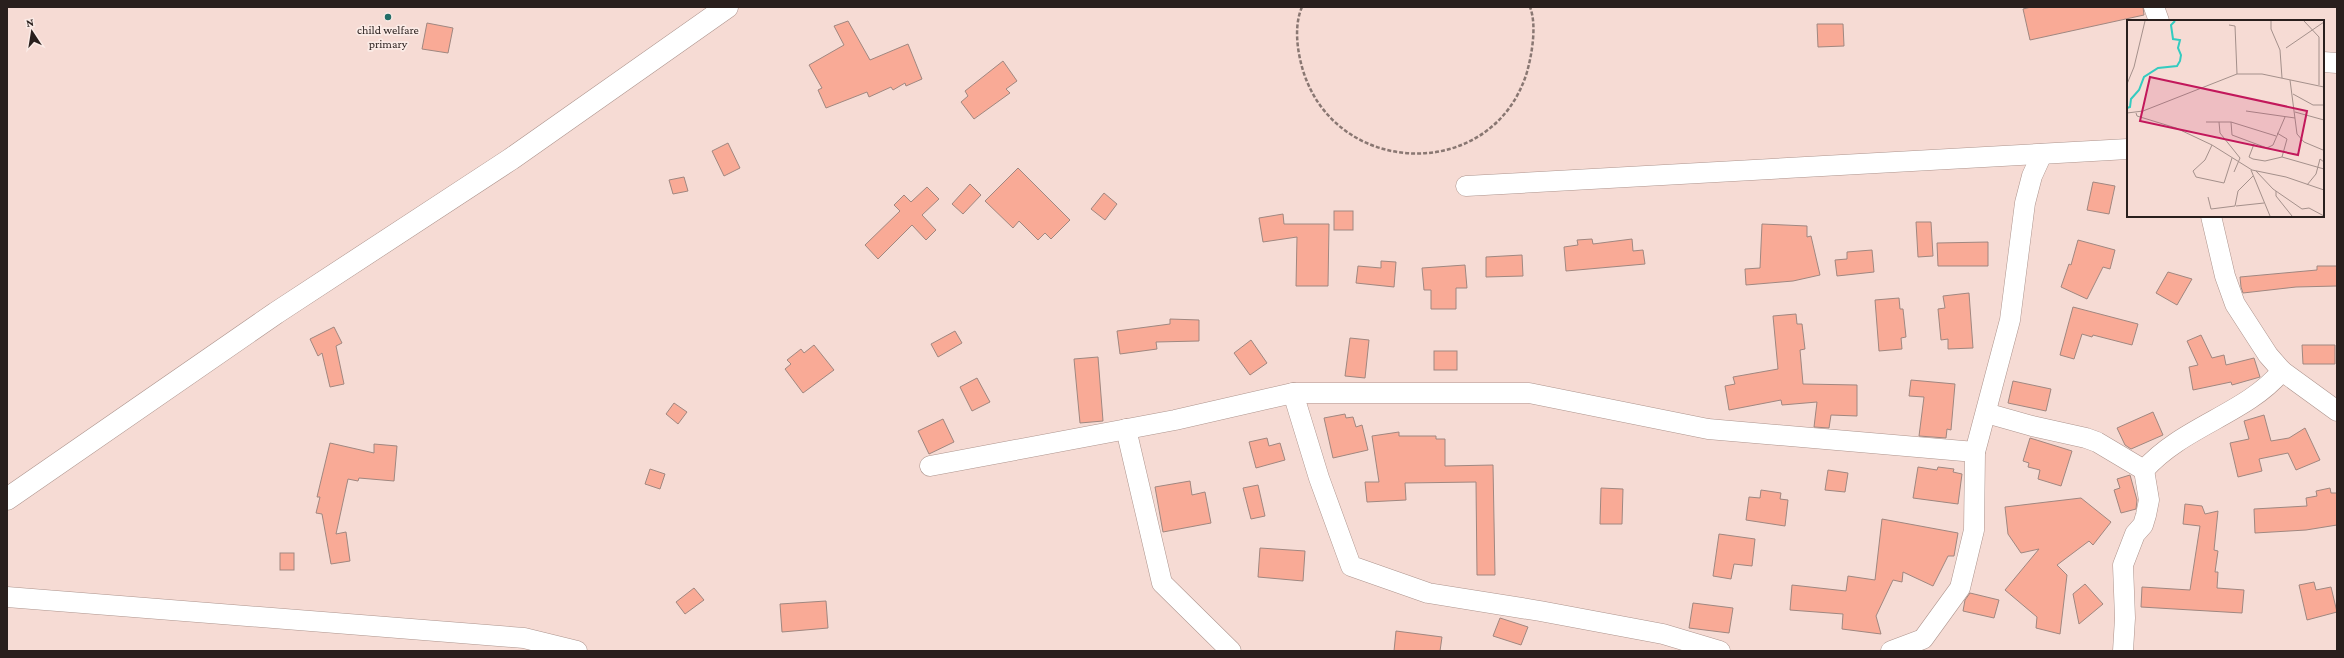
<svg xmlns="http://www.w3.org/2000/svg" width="2344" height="658" viewBox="0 0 2344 658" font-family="'Crimson Pro',serif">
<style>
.building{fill:#f9aa96;stroke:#a08780}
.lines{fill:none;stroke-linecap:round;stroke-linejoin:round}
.minor-casing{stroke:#ad948d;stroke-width:21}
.tertiary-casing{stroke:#ad948d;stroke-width:23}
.path{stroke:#897772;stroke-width:2.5;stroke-dasharray:4 2;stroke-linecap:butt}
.minor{stroke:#fff;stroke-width:20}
.tertiary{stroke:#fff;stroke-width:22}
.poi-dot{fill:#236d67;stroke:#fbebe6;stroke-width:1.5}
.labels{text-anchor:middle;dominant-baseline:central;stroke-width:3.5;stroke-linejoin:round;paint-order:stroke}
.poi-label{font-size:12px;fill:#291f1d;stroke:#fbebe6}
.inset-river{fill:none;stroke:#34cbc0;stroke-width:2}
.inset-road{fill:none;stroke:#a4908b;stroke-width:1}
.view{fill:#c2185b;fill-opacity:0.15;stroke:#c2185b;stroke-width:2}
.inset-edge{fill:none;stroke:#291f1d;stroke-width:2}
</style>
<rect width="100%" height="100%" fill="#f6dbd4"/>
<g class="building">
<path d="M2031,7H2143L2144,15L2030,40L2023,9Z"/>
<path d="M848,21L870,60L908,44L922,79L906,86L905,83L893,90L891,87L869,97L867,92L826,108L818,90L822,88L809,65L844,45L834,26Z"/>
<path d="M427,23L453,28L448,53L422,49Z"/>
<path d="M1817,24H1843L1844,46L1818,47Z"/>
<path d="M1003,61L1017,81L1006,89L1010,93L974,119L961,102L968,96L965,91Z"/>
<path d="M728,143L740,168L724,176L712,151Z"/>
<path d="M1018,168L1070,220L1051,239L1045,233L1038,240L1019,221L1013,228L985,201Z"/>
<path d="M684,177L688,191L673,194L669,180Z"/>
<path d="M2093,182L2115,186L2109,214L2087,210Z"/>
<path d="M970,184L981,195L963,214L952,204Z"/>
<path d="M927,187L939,199L922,215L936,230L926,240L912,225L878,259L865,245L900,211L894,205L904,195L911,202Z"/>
<path d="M1104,193L1117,204L1105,220L1091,209Z"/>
<rect x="1334" y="211" width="19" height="19"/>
<path d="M1283,214L1284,224H1329L1328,286H1296L1297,237L1263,242L1259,218Z"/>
<path d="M1916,222H1931L1933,256L1918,257Z"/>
<path d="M1762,224L1807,226V237L1811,236L1820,275L1793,281L1746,285L1745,269L1760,268Z"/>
<path d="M1592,239L1593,244L1632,239L1633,251L1643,250L1645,264L1566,271L1564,247L1578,245L1577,240Z"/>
<path d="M2078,240L2115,250L2110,269L2103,267L2087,299L2061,287L2069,264L2071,265Z"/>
<path d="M1988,242V266H1938L1937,243Z"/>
<path d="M1872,250L1874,272L1837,276L1835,260L1847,259V252Z"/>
<path d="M1522,255L1523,276L1486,277V257Z"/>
<path d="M1381,261L1396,262L1394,287L1356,283L1358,266L1381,268Z"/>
<path d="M1465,265L1467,288H1456V309H1431V290H1424L1422,268Z"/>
<path d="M2317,266H2337V286L2296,287L2243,293L2241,287L2240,277L2317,270Z"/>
<path d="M2168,272L2192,279L2177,305L2156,293Z"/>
<path d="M1969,293L1973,348L1948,349V339L1941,340L1938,309L1945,308L1943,296Z"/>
<path d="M1899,298L1900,309H1903L1906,337L1901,338L1902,349L1879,351L1875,300Z"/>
<path d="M2073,307L2138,324L2132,345L2093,335L2092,337L2082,334L2074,359L2060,355Z"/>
<path d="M1796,314L1797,324H1802L1805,349L1800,350L1803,384L1857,385V416L1831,415L1829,428L1814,427L1817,402L1782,405L1781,400L1729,410L1725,386L1735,384L1733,377L1778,369L1773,316Z"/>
<path d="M1170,319L1199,320V341L1156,342L1157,349L1120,354L1117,331L1170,324Z"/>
<path d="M334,327L342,343L336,346L344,384L330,387L322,353L318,356L310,339Z"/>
<path d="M955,331L962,343L938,357L931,344Z"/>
<path d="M2201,335L2212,358L2224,355L2226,365L2254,358L2260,377L2232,385L2231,382L2193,390L2189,367L2198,365L2187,341Z"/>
<path d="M1350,338L1369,340L1365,378L1345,376Z"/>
<path d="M1251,340L1267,363L1250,375L1234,353Z"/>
<path d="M814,345L834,370L803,393L785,369L791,364L787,360L801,349L804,353Z"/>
<path d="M2302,345H2335V364H2303Z"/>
<rect x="1434" y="351" width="23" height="19"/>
<path d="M1098,357L1103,421L1080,423L1074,359Z"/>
<path d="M977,378L990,402L972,411L960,387Z"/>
<path d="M1911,380L1955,384L1951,430L1947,429L1946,438L1919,436L1924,397L1909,396Z"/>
<path d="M2013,381L2051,389L2046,411L2008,403Z"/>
<path d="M674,403L687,412L678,424L666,414Z"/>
<path d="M2153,412L2163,435L2131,449L2125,445L2117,428Z"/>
<path d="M1345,414L1346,418L1353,417L1356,427L1362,425L1368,450L1333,458L1324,418Z"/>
<path d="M2264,415L2271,441L2289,438L2305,428L2320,460L2296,470L2288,453L2259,459L2262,471L2238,477L2230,443L2249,439L2244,421Z"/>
<path d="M943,419L954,442L929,454L918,431Z"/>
<path d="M1399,432V436H1436V439H1445V466L1493,465L1495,575H1477L1476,482L1405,483L1406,500L1367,502L1365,482H1379L1372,436Z"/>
<path d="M1267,438L1269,446L1280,443L1285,460L1256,468L1249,442Z"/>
<path d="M2030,438L2072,451L2061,486L2038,479L2040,470L2028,467L2029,463L2023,461Z"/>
<path d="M330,443L374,453V444L397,446L394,481L359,478L358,481L348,479L336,534L346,532L350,561L331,564L322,514L316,513L320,497H317Z"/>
<path d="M1918,467L1937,470L1938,467L1954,469L1953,472L1962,474L1958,504L1913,498Z"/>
<path d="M650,469L665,474L660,489L645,484Z"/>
<path d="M1828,470L1848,473L1845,492L1825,490Z"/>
<path d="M2130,475L2137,500L2136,509L2121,513L2114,490L2120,488L2117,479Z"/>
<path d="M1190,481L1192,495L1205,492L1211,523L1163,532L1155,487Z"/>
<path d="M1258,485L1265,516L1251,519L1243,488Z"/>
<path d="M1601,488L1623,489L1622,524H1600Z"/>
<path d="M2330,488L2331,493H2337V525L2306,530L2255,533L2254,509L2307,506L2306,498L2317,496L2316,491Z"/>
<path d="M1761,490L1781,493L1780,499L1788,500L1785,526L1746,520L1749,497L1760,498Z"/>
<path d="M2081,498L2111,522L2093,545L2089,541L2057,565L2067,575L2060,634L2036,628L2037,617L2005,590L2039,549L2021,553L2008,534L2005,507Z"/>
<path d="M2185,504L2202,506L2205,514L2218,511L2214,550L2218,551L2215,572H2218L2217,588L2244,590L2242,613L2141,607L2142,587L2190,590L2200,526L2183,524Z"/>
<path d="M1882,519L1958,533L1954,556H1948L1933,586L1903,572L1902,582L1893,580L1876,616L1881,634L1842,629L1843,614L1790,610L1792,585L1846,591L1848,576L1875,580Z"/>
<path d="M1719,534L1755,539L1752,566L1734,564L1731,579L1713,576Z"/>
<path d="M1260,548L1305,551L1303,581L1258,577Z"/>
<rect x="280" y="553" width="14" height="17"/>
<path d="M2314,582L2316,590L2331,587L2337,612L2307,620L2299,585Z"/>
<path d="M2085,584L2103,604L2079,624L2073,594Z"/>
<path d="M694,588L704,600L685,614L676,602Z"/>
<path d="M1970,593L1999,600L1994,618L1963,611L1965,600Z"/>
<path d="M826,601L828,628L782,632L780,604Z"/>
<path d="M1693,603L1733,608L1729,633L1689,628Z"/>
<path d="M1500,618L1528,627L1521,645L1493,636Z"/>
<path d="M1396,631L1442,637L1440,651H1394Z"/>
</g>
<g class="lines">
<defs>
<g id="minor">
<path d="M2154,7L2159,21"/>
<path d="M2323,62L2337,63"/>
<path d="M1466,186L2128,149"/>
<path d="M2211,216L2225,276L2235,304L2268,355L2282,371L2337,411"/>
<path d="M1293,393L1319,478L1351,566L1428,593L1540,611L1663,634L1720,651"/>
<path d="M1986,413L2032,426L2086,438L2097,442L2144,470L2149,500L2146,515L2143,525L2135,534L2123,565L2125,618L2123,651"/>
<path d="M1126,429L1162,583L1231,651"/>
<path d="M930,466L1175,420L1293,393H1529L1708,429L1975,452"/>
<path d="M2144,470C2183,426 2246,414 2282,371"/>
<path d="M7,597L524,638L577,651"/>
<path d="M1891,651L1923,639L1960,588L1974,530L1975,452L2010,320L2025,203L2032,176L2042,154"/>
</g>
<path id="tertiary" d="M7,499L276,313L511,159L727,7"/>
</defs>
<use href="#minor" class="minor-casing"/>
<use href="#tertiary" class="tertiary-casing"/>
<path class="path" d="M1302,7C1294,25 1297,49 1302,67C1333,179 1493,184 1527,72C1532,54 1537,25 1530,7"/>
<use href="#minor" class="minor"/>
<use href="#tertiary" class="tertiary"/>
</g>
<circle class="poi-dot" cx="388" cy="17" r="4"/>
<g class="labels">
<g class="poi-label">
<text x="388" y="30">child welfare<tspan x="388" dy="14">primary</tspan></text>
</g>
</g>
<g transform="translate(2127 20)">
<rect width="197" height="197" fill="#f6dbd4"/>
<path class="inset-river" d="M0,88L3,87L4,79L12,70L17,57L31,48L50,46L53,41L54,35L51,28L53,20L46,19L44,5L48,1"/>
<path class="inset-road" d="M144,1V9L153,30L155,58M177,1L192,17V65M102,5L108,6L110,54M159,28L197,2M163,60L170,114L177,122L196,130M0,64L7,47L18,1M166,74L186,85H197M119,91L168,98M168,92L197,100M0,93L16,91L110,54H135L197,67M9,93L10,96L49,108L85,125L125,150L159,157L197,170M79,102H104L149,116M92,102L93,113L113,138L107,152M104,102L105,115L140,128L146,125L158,97M150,113L160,119L155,137M127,124L122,137L126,139L138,141L155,137L197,149M85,125L78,140L66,151L69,157L97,163L105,138M124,150L143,196M129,151L146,169L175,189L182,188L197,196M180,165L189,154L193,139L197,142M149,171V176L165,196M81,177L84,189L108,186L111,171L126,156M109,186L137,183"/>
<path class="view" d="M23,57L180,91L171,135L13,101Z"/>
<rect width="197" height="197" class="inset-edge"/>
</g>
<rect width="2344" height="658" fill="none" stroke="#291f1d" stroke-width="16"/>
<g transform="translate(32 32) rotate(348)" stroke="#fbebe6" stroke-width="3" paint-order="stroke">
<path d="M0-3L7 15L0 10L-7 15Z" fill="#291f1d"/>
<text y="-6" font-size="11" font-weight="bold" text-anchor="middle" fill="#291f1d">N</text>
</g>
</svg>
